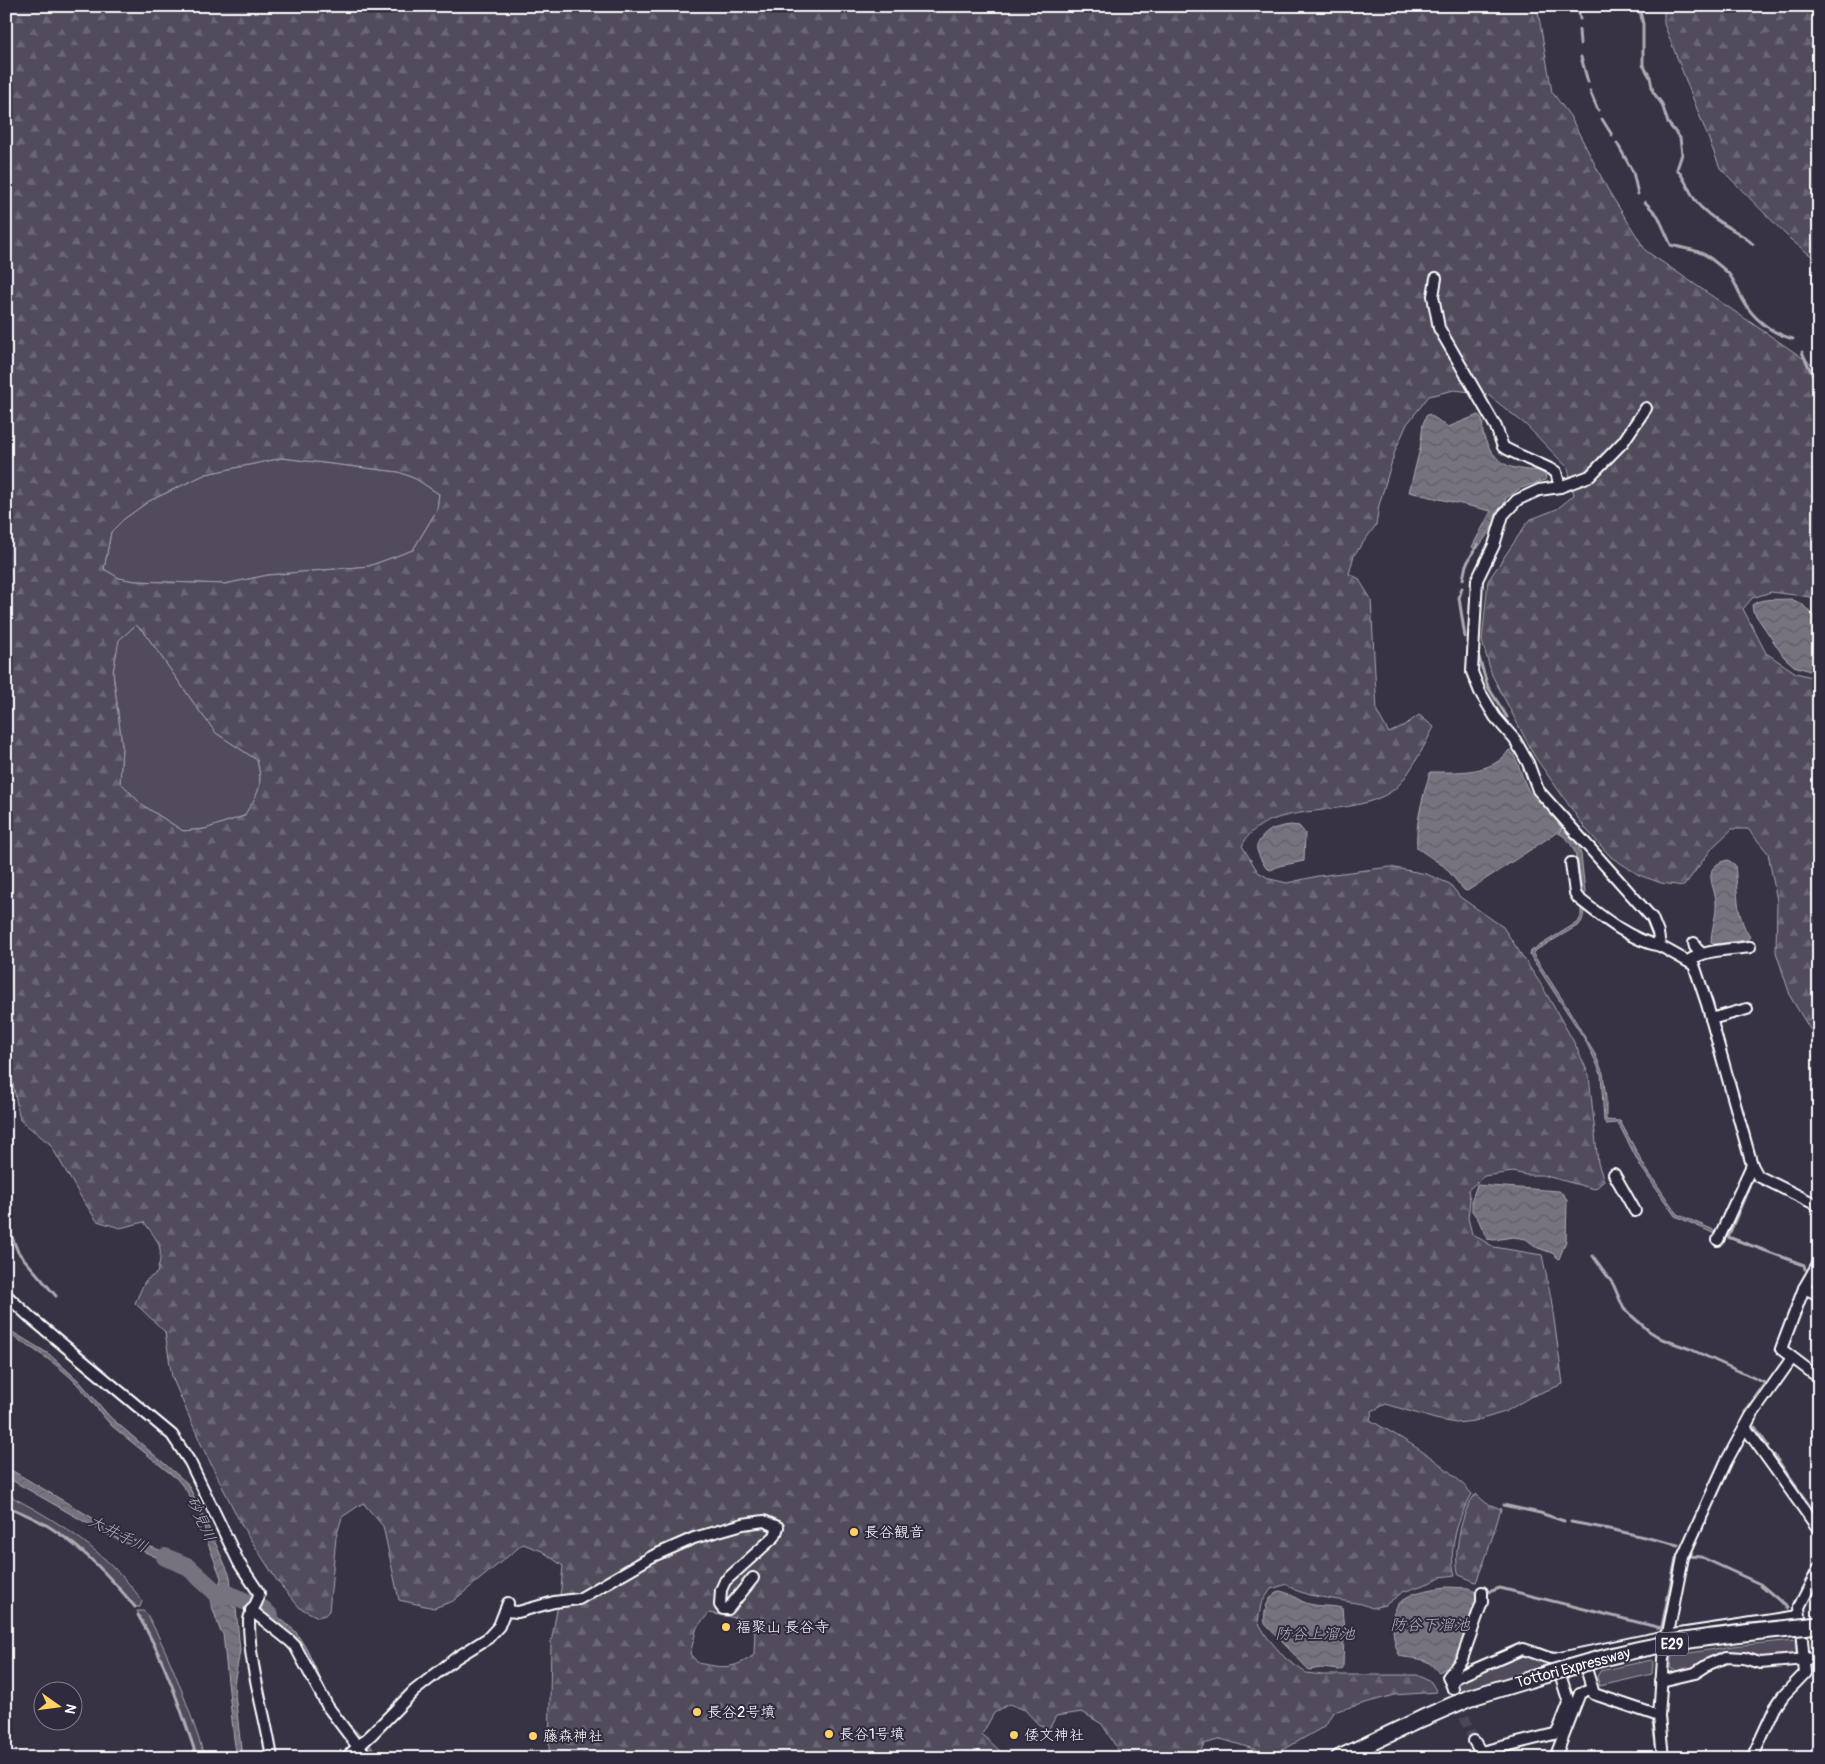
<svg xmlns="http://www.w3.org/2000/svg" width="1825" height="1764" viewBox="0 0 1825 1764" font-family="Pangolin,'Klee One',sans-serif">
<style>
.grass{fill:#514c5c;stroke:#a8a6ae}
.forest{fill:url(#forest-firs);stroke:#a8a6ae;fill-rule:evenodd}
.water{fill:url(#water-waves);stroke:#adabb2}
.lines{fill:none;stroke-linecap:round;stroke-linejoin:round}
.stream{stroke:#adabb2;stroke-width:3}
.river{stroke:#76737f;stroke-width:18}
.minor-tunnel{stroke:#4b4758;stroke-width:10;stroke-dasharray:10 5;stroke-linecap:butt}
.minor-casing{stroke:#fff;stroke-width:14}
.highway-casing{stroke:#fff;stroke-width:19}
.minor{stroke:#2f2a3d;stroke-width:10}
.highway{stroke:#2f2a3d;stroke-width:15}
.highway-bridge-casing{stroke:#fff;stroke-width:19;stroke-linecap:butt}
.highway-bridge{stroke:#2f2a3d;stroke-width:15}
.poi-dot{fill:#ffd166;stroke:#2f2a3d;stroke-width:2}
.labels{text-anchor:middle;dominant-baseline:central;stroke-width:4;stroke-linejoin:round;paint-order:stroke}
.shield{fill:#2f2a3d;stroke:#c1bfc5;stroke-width:1}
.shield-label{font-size:14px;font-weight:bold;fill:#fff}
.poi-label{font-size:15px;fill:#fff;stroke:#2f2a3d;text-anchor:start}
.street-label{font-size:15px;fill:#fff;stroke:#2f2a3d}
.water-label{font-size:16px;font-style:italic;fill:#b4b2b9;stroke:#2f2a3d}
</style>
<defs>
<pattern id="forest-firs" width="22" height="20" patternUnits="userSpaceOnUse" patternTransform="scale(1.25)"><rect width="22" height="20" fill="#514c5c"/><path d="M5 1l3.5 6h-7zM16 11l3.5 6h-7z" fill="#6b6774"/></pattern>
<pattern id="water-waves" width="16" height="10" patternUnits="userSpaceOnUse" patternTransform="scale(1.25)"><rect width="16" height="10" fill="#76737f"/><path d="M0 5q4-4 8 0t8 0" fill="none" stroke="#5f5e63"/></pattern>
</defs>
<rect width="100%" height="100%" fill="#373345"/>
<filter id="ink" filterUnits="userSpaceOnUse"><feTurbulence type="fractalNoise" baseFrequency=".02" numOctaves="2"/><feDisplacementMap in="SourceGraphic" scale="10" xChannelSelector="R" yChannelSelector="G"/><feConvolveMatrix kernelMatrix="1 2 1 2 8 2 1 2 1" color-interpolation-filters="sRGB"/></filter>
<g filter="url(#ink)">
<g class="grass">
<path d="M282,458L399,472L416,479L439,494L437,510L413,550L369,566L268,575L225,584L135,581L119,578L104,569L111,532L124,519L149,501L206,474Z"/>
<path d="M136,625L144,632L198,709L216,733L257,760C264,788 258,793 244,816L205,829L183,831L141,804L120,782L122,746L113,672L118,640Z"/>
<path d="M6,1494C57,1520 109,1553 142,1601L140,1607H136C113,1578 86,1551 55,1530C40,1520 22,1513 6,1505Z"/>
<path d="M137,1611H143L147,1614C172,1660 189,1708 205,1758H198C180,1706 165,1659 137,1611Z"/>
<path d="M1795,1640L1796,1653C1787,1656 1775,1658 1766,1658C1753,1658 1741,1649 1727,1651C1707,1654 1688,1679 1670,1668L1671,1656L1733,1646Z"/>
<path d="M1525,1656L1550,1665L1552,1669L1461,1694L1458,1690L1459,1683C1476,1674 1506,1657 1525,1656Z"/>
<path d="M1651,1660L1653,1662L1652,1674L1600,1686L1597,1677L1600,1671Z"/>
</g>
<g class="forest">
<path d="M6,6H1537L1552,92L1570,116L1608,190L1646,251L1819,369V598L1771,592L1752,598L1743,609L1766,653L1796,673L1819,679V1044L1791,998L1776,952L1777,901L1768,853L1748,829H1732L1713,847L1684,886L1661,883L1639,875L1611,857L1585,828L1535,757L1492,675L1482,641L1488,581L1529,520L1557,509L1574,495L1568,468L1526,425L1487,394L1454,390L1429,396L1407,424L1395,451L1379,505L1376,525L1354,555L1349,574L1358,578L1371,599L1377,712L1389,733L1405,725L1419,715L1434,727C1425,744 1407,781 1392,791C1353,818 1279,802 1250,834C1247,837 1244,842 1242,846L1258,872L1270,879L1287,883L1318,876L1390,867L1426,874L1450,884L1460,897L1503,927L1542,986L1575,1044L1589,1075L1598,1163L1604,1181L1595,1189L1542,1175H1526L1513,1172L1484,1176L1468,1190L1470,1200L1468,1218L1472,1234L1494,1247L1542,1255L1551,1298L1563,1384L1530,1397L1505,1412L1475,1421L1456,1423L1435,1419L1386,1404L1372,1411L1370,1420C1408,1442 1443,1461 1472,1494C1459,1516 1447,1549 1455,1575L1440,1577L1429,1583L1403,1592L1385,1605L1372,1608L1362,1604L1309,1595L1295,1590L1287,1584L1271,1589L1261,1604L1258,1622L1267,1637L1286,1659L1306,1673L1323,1675H1417L1431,1682L1437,1692L1394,1695L1333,1712L1325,1726L1283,1750L1270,1754L1221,1739L1204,1744L1197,1758H1123L1102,1724L1082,1712L1056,1716L1049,1729L1038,1724L1025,1710L1009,1704L994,1713L982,1734L1001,1752L1003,1758H549L551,1642L561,1589L563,1566L542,1551L523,1544L453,1601L434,1608L399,1600L383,1526L363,1503L342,1517L336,1537L329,1611L325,1615L318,1617L300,1608L278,1582L242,1526L201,1444L172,1377L165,1332L135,1303L145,1281L157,1273C164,1246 160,1244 144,1222L120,1228L97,1221L81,1197L50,1144L20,1120L9,1063L6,1057ZM282,458L399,472L416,479L439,494L437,510L413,550L369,566L268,575L225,584L135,581L119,578L104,569L111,532L124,519L149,501L206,474ZM136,625L144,632L198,709L216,733L257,760C264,788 258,793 244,816L205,829L183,831L141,804L120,782L122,746L113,672L119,640ZM709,1613L741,1619L755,1632L754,1655C733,1670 722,1668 698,1663L690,1654L697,1627Z"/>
<path d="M1664,6H1819V262L1790,239L1720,168L1664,24Z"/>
<path d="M1476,1494L1486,1503L1501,1509L1488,1551L1476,1582L1459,1575C1452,1557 1462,1507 1476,1494Z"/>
</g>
<g class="water">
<path d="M1429,414L1448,427L1478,415C1485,419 1482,426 1483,433C1485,443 1494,457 1503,463C1513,470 1530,470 1542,471L1546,477L1545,480L1521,488L1506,498L1499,518L1477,549L1472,547L1491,511L1409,492L1420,449L1423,424L1426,416Z"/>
<path d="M1791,599L1802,604L1819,622V674L1794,666L1784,657L1753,611L1752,605C1762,597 1778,600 1791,599Z"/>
<path d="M1509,750L1511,751C1522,766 1522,787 1536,800H1540L1562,828L1556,833L1475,886L1467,891L1464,890L1445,867L1417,848C1415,822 1423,797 1430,772C1456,772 1493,775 1509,750Z"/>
<path d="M1291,825L1299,826L1305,833L1304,861L1279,866L1271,870L1266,868C1263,863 1259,857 1257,850C1256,846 1258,843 1260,840C1269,828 1277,827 1291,825Z"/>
<path d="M1563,828L1578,844L1581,855L1586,900C1582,909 1586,918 1579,925L1533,952V954L1566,1005L1596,1056L1603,1073L1606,1099V1120L1620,1121L1645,1167L1677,1214L1716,1231L1715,1234L1675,1216L1641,1167L1618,1123L1606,1124L1604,1121L1601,1074L1595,1060L1585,1040L1530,955L1531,951L1578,922L1581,917C1581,894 1584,843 1558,833Z"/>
<path d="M1728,860L1735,865C1738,889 1735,915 1750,937L1747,940L1714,944L1711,942C1711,929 1717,916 1716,902C1716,892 1708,880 1712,870C1715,864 1722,861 1728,860Z"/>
<path d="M1477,1185L1559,1191L1564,1195L1567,1200L1566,1241L1559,1259L1552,1253L1538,1248L1526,1239L1513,1237L1494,1240L1487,1239L1478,1219L1472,1211V1199Z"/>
<path d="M6,1328L49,1354L79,1381L110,1417L187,1483L197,1502L230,1576L233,1607L236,1608L240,1651L234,1684L242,1758H237L234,1739L223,1634L220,1630L203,1579L217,1584L220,1583L221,1578L206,1538L205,1530L198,1510L186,1490L177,1479L112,1426C99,1413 90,1397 77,1384C57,1363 31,1347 6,1333Z"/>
<path d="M6,1467L125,1537L191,1562L186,1571L106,1534L6,1477Z"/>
<path d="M1446,1587L1469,1588L1474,1590L1477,1596C1470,1616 1460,1664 1439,1672C1434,1669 1434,1666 1429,1663C1420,1657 1410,1659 1400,1656C1395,1648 1394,1638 1393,1629C1389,1595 1418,1591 1446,1587Z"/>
<path d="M1279,1591C1290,1592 1298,1601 1309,1604C1320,1607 1331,1605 1342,1608L1344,1631L1343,1669L1339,1670L1321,1668L1309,1670L1265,1624C1263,1612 1267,1596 1279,1591Z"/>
<path d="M262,1603L295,1631L306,1648L332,1703L349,1724L382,1758H373L321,1694L297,1645L257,1611Z"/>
</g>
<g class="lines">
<g class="stream">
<path d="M1578,6L1580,19"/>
<path d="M1639,6L1643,24V65L1650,77L1653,92L1662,104L1668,123L1680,138L1682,154L1677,169C1688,182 1691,200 1705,211C1718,224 1738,230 1753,244"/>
<path d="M1579,30L1580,44"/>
<path d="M1581,57L1588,82"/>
<path d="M1590,91L1598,110"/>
<path d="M1602,119L1612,135"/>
<path d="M1617,143L1633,172L1638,194"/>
<path d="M1645,202L1658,216L1671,245C1684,249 1698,249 1710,258C1716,263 1723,268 1728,273C1735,281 1738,291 1743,300C1753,319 1773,334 1793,339"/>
<path d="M1802,352L1819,389"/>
<path d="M1463,579L1466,565L1478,544"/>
<path d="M1462,588L1459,598L1465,637"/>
<path d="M1477,651L1488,687L1507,717"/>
<path d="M1752,1180L1728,1237L1804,1265L1805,1269"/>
<path d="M6,1222L18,1252L56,1296"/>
<path d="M1593,1256L1613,1284L1624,1309L1649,1331L1662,1339L1690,1349L1765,1383L1745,1412"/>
<path d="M1775,1350L1797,1292"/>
<path d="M1755,1427L1768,1446"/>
<path d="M1774,1455L1819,1519"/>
<path d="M1503,1505L1540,1513L1564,1521"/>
<path d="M6,1506C22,1513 40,1520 54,1530C86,1551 111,1578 135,1607"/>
<path d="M1571,1522L1614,1530L1678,1545"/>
<path d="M1689,1556L1701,1557L1760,1584L1788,1608"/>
<path d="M1486,1593L1500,1588L1661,1628"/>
<path d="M138,1615C165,1660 181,1709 197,1758"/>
<path d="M1660,1636L1676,1558"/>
<path d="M1655,1706L1658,1659"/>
<path d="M1653,1724L1658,1758"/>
<path d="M1666,1737L1668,1755"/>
</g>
<g class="river">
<path d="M165,1557L187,1566L221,1597"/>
<path d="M225,1593L263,1609L270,1616"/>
</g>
<path class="minor-tunnel" d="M1453,1689L1474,1741"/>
<defs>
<g id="minor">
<path d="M1436,278L1433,296L1439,328L1496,427L1503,447C1521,457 1539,463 1556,472L1560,487"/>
<path d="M1646,408L1623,442L1590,476L1560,487L1539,490L1517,500L1503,515L1494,545L1477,580L1472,672L1480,692L1495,717L1515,740L1528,763L1538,790L1652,918L1658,933L1660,946L1694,965L1707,1004L1752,1165L1758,1176L1819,1206"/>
<path d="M1571,863L1575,893L1578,898C1602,917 1630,940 1660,946"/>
<path d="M1694,943L1695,947L1702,954"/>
<path d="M1688,961C1705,949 1729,950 1750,947"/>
<path d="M1711,1019L1747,1009"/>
<path d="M1614,1174L1635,1211"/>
<path d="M1718,1240L1752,1165"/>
<path d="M1819,1262L1804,1288L1781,1349L1819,1378"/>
<path d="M1804,1288L1819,1295"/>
<path d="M6,1295L31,1318L172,1435L190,1462L239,1563L259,1593C259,1604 249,1610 249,1621C249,1667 265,1712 272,1758"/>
<path d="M1745,1427L1819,1530"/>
<path d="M251,1610L290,1641L295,1646L328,1707L358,1747L369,1758"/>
<path d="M505,1611L518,1612L554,1602L579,1599L653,1556L694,1538L743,1524L764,1521L778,1527L775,1536L725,1581L721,1590L720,1605L723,1609H728L753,1578"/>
<path d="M1583,1659L1594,1694L1659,1716"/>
<path d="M1661,1681L1695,1673L1709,1664L1726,1657L1744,1658L1760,1663L1819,1658"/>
<path d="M1451,1683L1448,1677L1462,1659L1482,1602V1592"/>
<path d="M1453,1689L1451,1683L1457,1677L1522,1649C1534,1651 1544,1658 1555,1659L1666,1636L1798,1616"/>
<path d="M1474,1741L1484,1757"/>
<path d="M1481,1752L1554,1734L1558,1731L1569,1703L1557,1665"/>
<path d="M346,1758L372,1734L414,1691L456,1658L488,1638L499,1626L508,1603"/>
<path d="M1555,1758L1580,1693L1592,1688"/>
<path d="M1663,1758L1659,1716L1663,1659L1683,1557L1726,1462L1751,1416L1792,1358"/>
<path d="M1752,1758L1775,1708L1783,1696L1805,1673L1799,1607L1819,1568"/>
</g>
<path id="highway" d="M1339,1758L1423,1718L1469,1698L1528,1680"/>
</defs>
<use href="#minor" class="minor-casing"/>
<use href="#highway" class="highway-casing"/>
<use href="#minor" class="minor"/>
<use href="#highway" class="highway"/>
<defs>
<path id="highway-bridge" d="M1528,1680C1558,1671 1589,1661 1619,1654C1684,1638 1752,1632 1819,1625"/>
</defs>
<use href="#highway-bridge" class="highway-bridge-casing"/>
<use href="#highway-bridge" class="highway-bridge"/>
</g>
</g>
<g class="poi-dot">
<circle cx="854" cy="1532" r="5"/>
<circle cx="726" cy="1627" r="5"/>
<circle cx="697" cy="1712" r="5"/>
<circle cx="829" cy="1734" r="5"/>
<circle cx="1014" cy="1735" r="5"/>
<circle cx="533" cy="1736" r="5"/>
</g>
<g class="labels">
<rect class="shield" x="1656" y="1632.5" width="32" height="23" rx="4"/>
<g class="shield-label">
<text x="1672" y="1644">E29</text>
</g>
<g class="poi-label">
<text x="864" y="1532">長谷観音</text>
<text x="736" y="1627">福聚山 長谷寺</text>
<text x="707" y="1712">長谷2号墳</text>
<text x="839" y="1734">長谷1号墳</text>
<text x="1024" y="1735">倭文神社</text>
<text x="543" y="1736">藤森神社</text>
</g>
<g class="street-label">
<text transform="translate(1573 1668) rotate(-15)">Tottori Expressway</text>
</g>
<g class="water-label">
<text transform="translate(201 1519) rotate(66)">砂見川</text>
<text transform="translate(118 1534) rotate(27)">大井手川</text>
<text x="1430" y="1625">防谷下溜池</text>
<text x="1315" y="1634">防谷上溜池</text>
</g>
</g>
<rect width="1825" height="1764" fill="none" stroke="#2f2a3d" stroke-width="25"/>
<rect x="12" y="12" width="1800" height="1739" fill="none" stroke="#fff" stroke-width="2" filter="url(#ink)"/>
<g transform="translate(58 1706) rotate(104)"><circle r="24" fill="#2f2a3d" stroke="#827f8b"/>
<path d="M0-4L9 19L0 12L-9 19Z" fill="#ffd166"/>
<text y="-8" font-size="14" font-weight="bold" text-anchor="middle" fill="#ffffff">N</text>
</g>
</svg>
